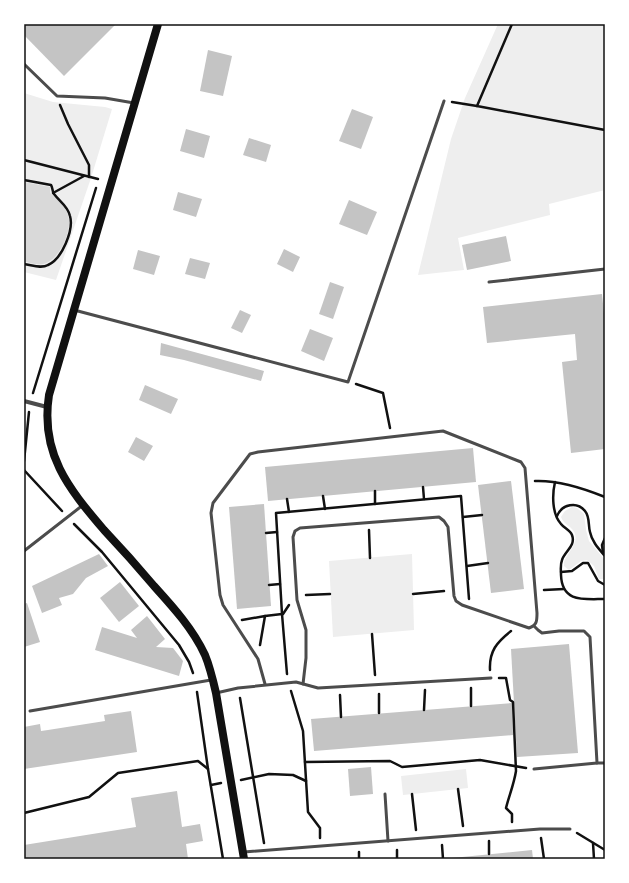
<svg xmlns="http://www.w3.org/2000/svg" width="629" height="883" viewBox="0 0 629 883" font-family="'Work Sans',sans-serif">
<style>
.green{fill:#eee}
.water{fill:#d9d9d9}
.building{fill:#c4c4c4}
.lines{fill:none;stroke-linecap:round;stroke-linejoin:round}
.path{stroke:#111;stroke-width:2.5}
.service{stroke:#4c4c4c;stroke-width:3}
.minor{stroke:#4c4c4c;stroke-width:4}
.secondary{stroke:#111;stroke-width:8}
.neatline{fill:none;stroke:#111;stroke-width:1.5}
</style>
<rect width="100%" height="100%" fill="#fff"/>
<g class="green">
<path d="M498,24H605V190L549,204L550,215L458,238L464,270L418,275L451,139L465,98Z"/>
<path d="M24,93L53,102L105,107L112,109L91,178L56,280L24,272Z"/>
<path d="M572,507L577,508L584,514L586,530L589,541L605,560V579H599L594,566L587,560L581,561L569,570L564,566V562C568,551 584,539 570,527C566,524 563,522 561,517L565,511Z"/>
<path d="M412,554L414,630L333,637L329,561Z"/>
<path d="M466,769L468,788L403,795L401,776Z"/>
</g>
<path class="water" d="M24,182L50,187V193C57,199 65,206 68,215C73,230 59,261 43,264C36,265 30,263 24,261Z"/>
<g class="building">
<path d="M24,24H116L64,76L24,35Z"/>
<path d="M208,50L232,56L223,96L200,91Z"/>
<path d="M352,109L373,117L361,149L339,141Z"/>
<path d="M186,129L210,136L204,158L180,151Z"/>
<path d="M249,138L271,145L266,162L243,155Z"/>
<path d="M178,192L202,199L196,217L173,210Z"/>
<path d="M349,200L377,212L367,235L339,224Z"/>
<path d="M506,236L511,261L467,270L462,245Z"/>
<path d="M284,249L300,257L293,272L277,264Z"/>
<path d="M138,250L160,256L154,275L133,269Z"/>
<path d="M190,258L210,263L205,279L185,274Z"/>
<path d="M330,282L344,287L333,319L319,314Z"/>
<path d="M602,294L605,323V449L571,453L562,362L577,360L575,334L487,343L483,307Z"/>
<path d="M240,310L251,315L242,333L231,328Z"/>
<path d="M310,329L333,338L324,361L301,351Z"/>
<path d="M161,343L264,371L261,381L184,360L160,355Z"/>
<path d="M145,385L178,399L171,414L139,400Z"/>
<path d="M136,437L153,446L144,461L128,452Z"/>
<path d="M473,448L476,482L268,501L265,467Z"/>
<path d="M511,481L524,589L491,593L478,485Z"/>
<path d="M264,504L271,606L237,609L229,507Z"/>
<path d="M99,554L108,566L86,578L73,594L59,598L62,605L42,613L32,586Z"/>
<path d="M120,582L139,606L119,622L100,598Z"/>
<path d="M27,603L40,642L24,647V604Z"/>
<path d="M147,616L165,639L156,647L173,648L183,661L179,676L95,650L102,627L137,638L131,630Z"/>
<path d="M569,644L578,753L517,757L511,649Z"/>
<path d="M512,703L513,735L314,751L311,719Z"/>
<path d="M131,711L137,752L24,769V727L40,724L41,731L48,730L105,721L104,715Z"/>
<path d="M371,767L373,794L350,796L348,769Z"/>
<path d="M177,791L182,827L200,824L203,841L186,844L188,859H24V845L136,827L131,798Z"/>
<path d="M532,850L533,859H452V858Z"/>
</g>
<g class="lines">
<g class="path">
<path d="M512,24L477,106L605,130"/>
<path d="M452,102L477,106"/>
<path d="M60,105L68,124L89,165V177"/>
<path d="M24,160L98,179"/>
<path d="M24,180L51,185C53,188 52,191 54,194C60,202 68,206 70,216C74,230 62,259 48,265C41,269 32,265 24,264"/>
<path d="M53,193L84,176"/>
<path d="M356,384L383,393L390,428"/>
<path d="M33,393L96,188"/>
<path d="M24,461L29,412"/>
<path d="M24,470L62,511"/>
<path d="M535,481C558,480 583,488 605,497"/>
<path d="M555,482C552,495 552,514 561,524C564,528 570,530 572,535C576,546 565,551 562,560C560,565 561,570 561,575C562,603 584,599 605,599"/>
<path d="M423,487L424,499"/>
<path d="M375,491V504"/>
<path d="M323,496L325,509"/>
<path d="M287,499L289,512"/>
<path d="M557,516C562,504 577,501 585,511C590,517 588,525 590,532C592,542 599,549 605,556"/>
<path d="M463,517L482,515"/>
<path d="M74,524L102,552L179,645L189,662L193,673"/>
<path d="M369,530L370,558"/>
<path d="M266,533L277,532"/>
<path d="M603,553L602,545L605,538"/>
<path d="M467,566L488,563"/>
<path d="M561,572L572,571L583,563H588L598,581L605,585"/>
<path d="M269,585L280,584"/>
<path d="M544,590L564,589"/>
<path d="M413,594L444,591"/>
<path d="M306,595L330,594"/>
<path d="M282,614L276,513L461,496L469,599"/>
<path d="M283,614L289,605"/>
<path d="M265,616L282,614L287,674"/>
<path d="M242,620L265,616L260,645"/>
<path d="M372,634L375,675"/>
<path d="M490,670C489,651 497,642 511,631"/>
<path d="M499,678H506L510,700L513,702L516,771C514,784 509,796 506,808L512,814V822"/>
<path d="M471,688V706"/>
<path d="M291,691L303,731L308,812L320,828V838"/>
<path d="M197,692L208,769"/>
<path d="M379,694V713"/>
<path d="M340,695L341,717"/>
<path d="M240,698L264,843"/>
<path d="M424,710L425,690"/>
<path d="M305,762L390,761L402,767L480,760L526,768"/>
<path d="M241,780L269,774L293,775L306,781"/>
<path d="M211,785L221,783"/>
<path d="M458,789L463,826"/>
<path d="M412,794L416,830"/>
<path d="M24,813L89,797L118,773L198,761L208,769L223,859"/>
<path d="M577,833L605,850"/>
<path d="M541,838L544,859"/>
<path d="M489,841V854"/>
<path d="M593,843L594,859"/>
<path d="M442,845L443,859"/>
<path d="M397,850V859"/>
<path d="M359,852V859"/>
</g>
<g class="service">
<path d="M24,64L57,96L105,98L134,103"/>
<path d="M489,282L605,269"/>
<path d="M74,310L348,382L444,101"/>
<path d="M24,551L83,505"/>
<path d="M534,626L538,630L542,633L559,631H584L590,637L597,763L534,769"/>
<path d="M265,684L258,659L223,605L220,595L211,513L213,503L250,454L258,452L443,431L521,462L525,468L537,613C537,621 537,625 529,628L462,605L456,601L454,596L448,527L444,521L439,517L300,528L295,531L293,537L297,600L306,630V658L303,684"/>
<path d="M216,693L238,688L296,682L318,688L491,678"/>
<path d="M30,711L211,680"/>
<path d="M597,763H605"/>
<path d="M385,794L388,841"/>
<path d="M244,852L540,829H570"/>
</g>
<path class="minor" d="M24,401L47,407"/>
<path class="secondary" d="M158,24L49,395C40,453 68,488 104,530C121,548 138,567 154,586C173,607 193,629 205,655C210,667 213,680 216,693L244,859"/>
</g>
<rect width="629" height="883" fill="none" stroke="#ffffff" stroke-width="50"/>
<rect x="25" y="25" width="579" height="833" class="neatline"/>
</svg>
